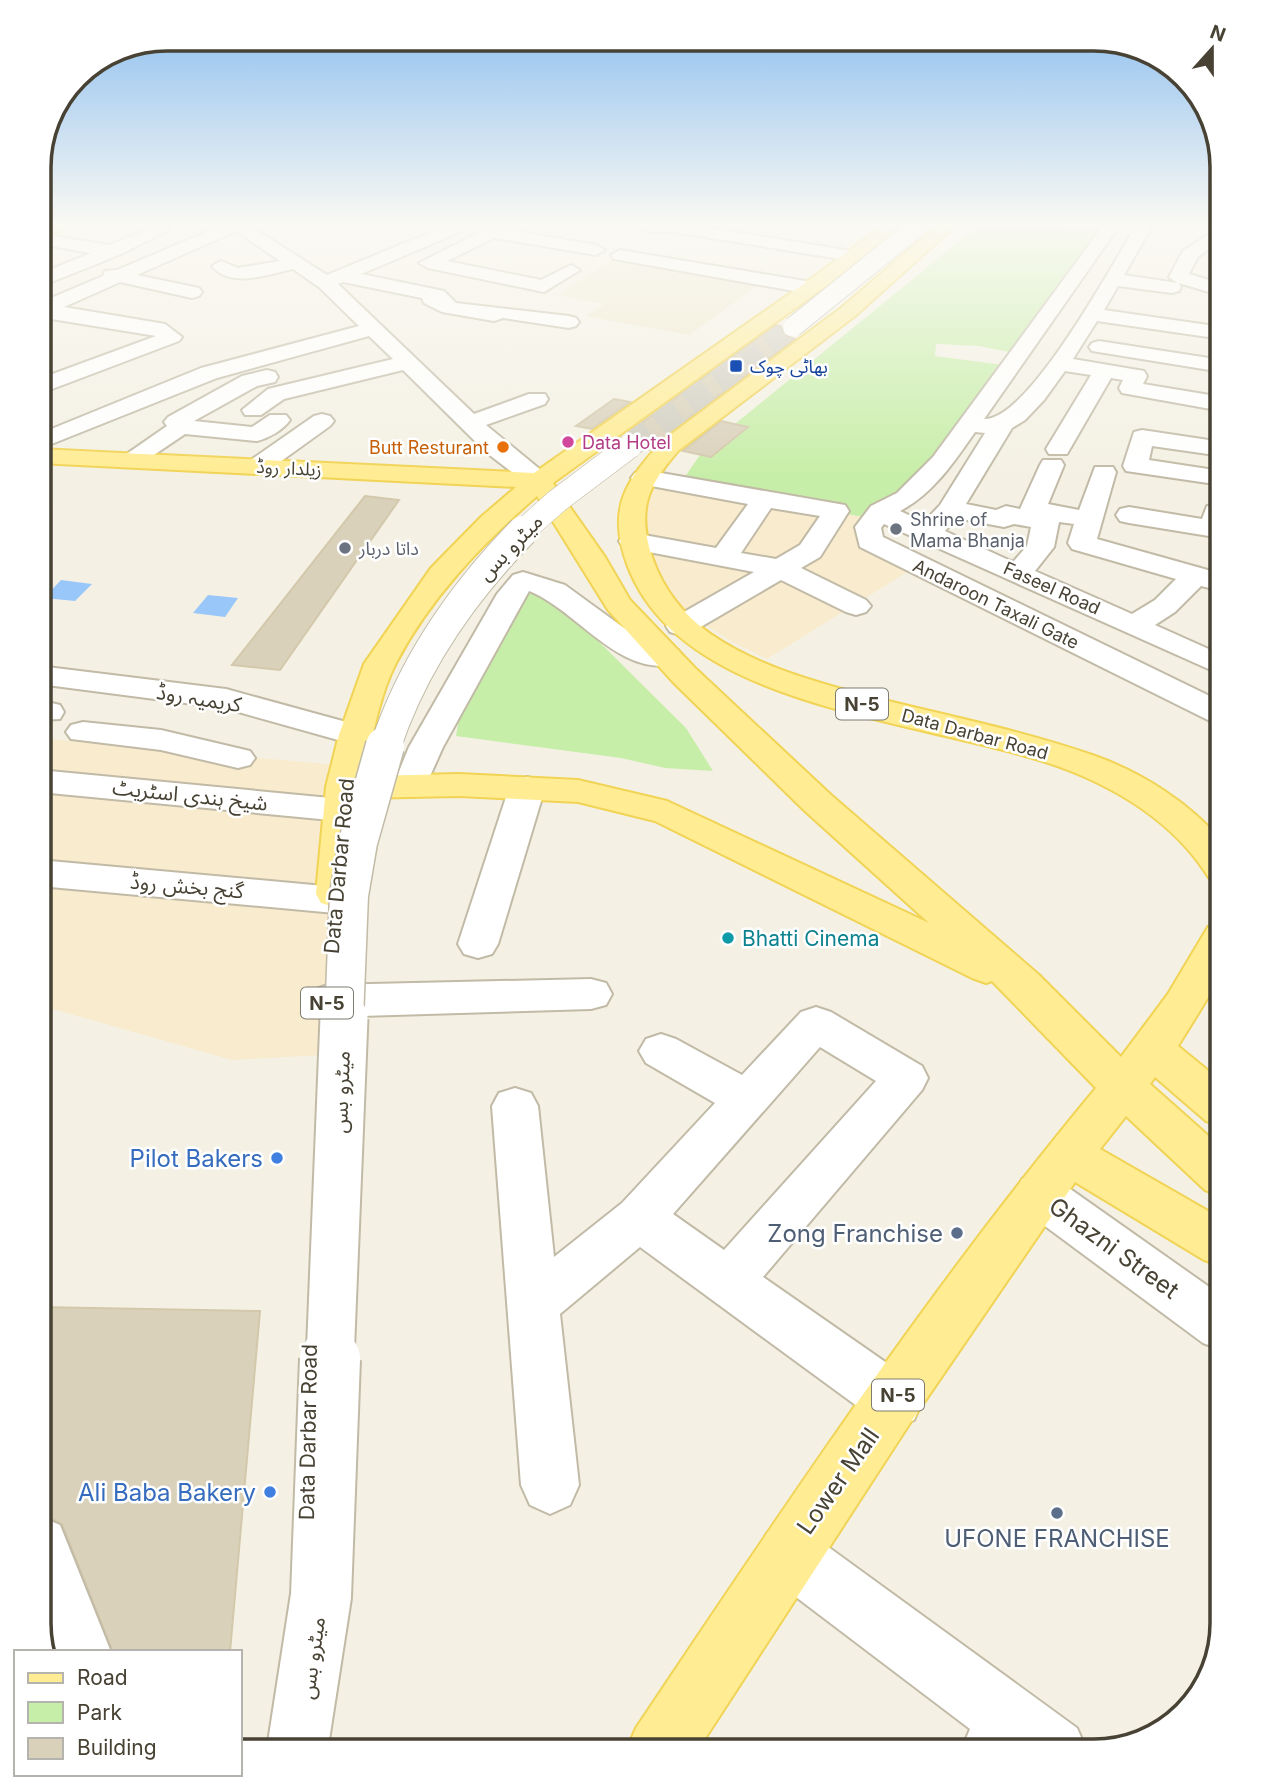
<svg xmlns="http://www.w3.org/2000/svg" width="1261" height="1790" viewBox="0 0 1261 1790" font-family="Inter,'Noto Sans Arabic',sans-serif">
<style>
.commercial{fill:#f9ebcd}
.education{fill:#efe9cd}
.green{fill:#c7eea8}
.water{fill:#99c7f9}
.building{fill:#dad1bb;stroke:#d3c8ab;stroke-width:2}
.lines{fill:none;stroke-linecap:round;stroke-linejoin:round}
.minor-tunnel-far1{stroke:#d1cec1;stroke-width:19;stroke-dasharray:19 10;stroke-linecap:butt}
.minor-tunnel{stroke:#d1cec1;stroke-width:24;stroke-dasharray:24 12;stroke-linecap:butt}
.minor-casing{stroke:#c1baa6;stroke-width:4}
.major-casing{stroke:#f1d355;stroke-width:4}
.minor{fill:#fff;fill-rule:evenodd}
.major{fill:#ffec93;fill-rule:evenodd}
.minor-bridge-far5-casing{stroke:#c1baa6;stroke-width:21;stroke-linecap:butt}
.minor-bridge-far4-casing{stroke:#c1baa6;stroke-width:25;stroke-linecap:butt}
.minor-bridge-far3-casing{stroke:#c1baa6;stroke-width:32;stroke-linecap:butt}
.minor-bridge-far2-casing{stroke:#c1baa6;stroke-width:41;stroke-linecap:butt}
.minor-bridge-far1-casing{stroke:#c1baa6;stroke-width:51;stroke-linecap:butt}
.minor-bridge-casing{stroke:#c1baa6;stroke-width:64;stroke-linecap:butt}
.minor-bridge-far5{stroke:#fff;stroke-width:19}
.minor-bridge-far4{stroke:#fff;stroke-width:24}
.minor-bridge-far3{stroke:#fff;stroke-width:30}
.minor-bridge-far2{stroke:#fff;stroke-width:38}
.minor-bridge-far1{stroke:#fff;stroke-width:47}
.minor-bridge{stroke:#fff;stroke-width:60}
.transit-dot{fill:#1a4fb4;stroke:#fff;stroke-width:2.5}
.hotel-dot{fill:#d1479c;stroke:#fff;stroke-width:2.5}
.food-dot{fill:#e8710a;stroke:#fff;stroke-width:2.5}
.worship-dot{fill:#6b7280;stroke:#fff;stroke-width:2.5}
.culture-dot{fill:#0f9aa8;stroke:#fff;stroke-width:2.5}
.shop-dot{fill:#3f7fe0;stroke:#fff;stroke-width:2.5}
.service-dot{fill:#5c6f8a;stroke:#fff;stroke-width:2.5}
.labels{text-anchor:middle;dominant-baseline:central;stroke-width:5;stroke-linejoin:round;paint-order:stroke}
.far-transit-label{font-size:18px;fill:#164399;stroke:#fff;text-anchor:start}
.far-hotel-label{font-size:18px;fill:#b23c85;stroke:#fff;text-anchor:start}
.far-food-label{font-size:18px;fill:#c56008;stroke:#fff;text-anchor:end}
.far-street-label{font-size:18px;fill:#474233;stroke:#fff}
.far-worship-label{font-size:18px;fill:#5b616d;stroke:#fff;text-anchor:start}
.shield{fill:#fff;stroke:#7e7b70;stroke-width:2}
.shield-label{font-size:19px;font-weight:bold;fill:#474233}
.street-label{font-size:21px;fill:#474233;stroke:#fff}
.culture-label{font-size:21px;fill:#0d838f;stroke:#fff;text-anchor:start}
.near-shop-label{font-size:24px;fill:#366cbe;stroke:#fff;text-anchor:end}
.near-service-label{font-size:24px;fill:#4e5e75;stroke:#fff;text-anchor:end}
.near-street-label{font-size:24px;fill:#474233;stroke:#fff}
.rim{fill:none;stroke:#474233;stroke-width:3.5}
</style>
<rect width="100%" height="100%" fill="#f4f1e4"/>
<g class="commercial">
<path d="M644,478L874,519L868,527L917,566L767,659L732,642L675,606L635,548Z"/>
<path d="M39,738L348,766L324,1055L232,1060L39,1005Z"/>
</g>
<path class="education" d="M620,255L765,280L689,335L586,316L604,304L557,295Z"/>
<g class="green">
<path d="M978,226L1109,228L1019,354L979,346L936,344L935,356L1011,366L942,462L874,519L680,484L700,455L711,457L747,428L735,424Z"/>
<path d="M535,589L557,600L686,728L713,771L665,768L621,758L456,736L460,712L523,590Z"/>
</g>
<g class="water">
<path d="M61,580L92,584L75,601L44,598Z"/>
<path d="M208,595L238,598L225,617L193,613Z"/>
</g>
<g class="building">
<path d="M776,325L781,326L784,335L795,339L660,439L649,450L644,449L641,437L629,432Z"/>
<path d="M614,399L630,402L592,429L576,426Z"/>
<path d="M721,421L748,427L711,457L683,451Z"/>
<path d="M365,496L399,500L280,670L232,665Z"/>
<path d="M39,1307L260,1311L230,1652H113L62,1524L39,1513Z"/>
</g>
<g class="lines">
<path class="minor-tunnel-far1" d="M745,362L793,327"/>
<path class="minor-tunnel" d="M630,446L747,360"/>
<defs>
<g id="minor">
<path d="M157,226H169L171,229L119,255L39,287V274L91,253L39,244V234L109,245Z"/>
<path d="M221,226H250L327,275L446,226H467L465,230L361,274L444,291L456,303L569,316L576,318L579,322L576,326L569,328L503,318L494,321L442,312L424,303L422,298L343,282L338,284L474,414L529,394H545L548,399L545,404L486,425L548,476L552,481L548,486H530L487,453L403,370L284,399L261,415H245L242,410L268,389L393,359L369,336L217,378L39,449V434L201,368L359,326L319,287L293,269C268,274 231,289 212,266L221,261L238,268L280,261L236,231L137,275L199,288L202,292L199,296L192,298L120,282L64,307L165,324L182,337L179,341L39,394V379L156,336L39,317V303L103,276L105,271L117,270Z"/>
<path d="M492,226H512L509,230L596,245L605,250L596,255L494,238L447,261L541,280L571,265L580,270L544,292L428,268L419,263Z"/>
<path d="M637,226H696L852,251L861,256L852,261L675,232L645,231Z"/>
<path d="M1103,226H1119L984,419C1028,421 1113,263 1136,226H1152L1124,275L1177,283L1169,277L1183,251L1222,226V239L1197,258L1189,274L1222,284V296L1179,283L1181,287L1179,291L1172,293L1118,286L1104,310L1222,327V339L1097,321L1073,359L1144,371L1147,376L1143,384L1222,397V411L1122,393L1119,388L1123,380L1111,378L1067,454H1049L1046,449L1091,375L1065,371L1044,400L1025,420L1012,428L966,504L996,510L1006,506L1020,509L1040,465L1043,460H1061L1064,465L1048,504L1079,510L1095,467H1113L1116,472L1097,539L1222,574V591L1201,586L1175,612L1155,625L1222,655V675L884,524L881,528L883,537L1222,702V724L1210,721L860,547L855,527L871,506L897,493L933,457ZM975,432L985,433L940,505L924,522L900,511C933,494 954,462 975,432ZM956,518L1004,527L1014,524L1031,527L1027,546L1013,562L945,531ZM1059,522L1074,524L1068,543L1072,549L1176,579L1155,600L1132,614L1035,571L1054,547Z"/>
<path d="M620,250L811,282L820,288L811,294L614,259L611,255Z"/>
<path d="M1099,341L1222,360V372L1092,351L1089,347L1092,343Z"/>
<path d="M267,370L275,372L278,377L275,382L257,386L194,421L252,427L270,415H286L290,420C283,430 269,438 257,441L185,434L139,465H121L118,460L167,426L164,422L168,417L242,376Z"/>
<path d="M322,414L330,416L334,421L330,426L266,472H248L245,467L248,462L314,416Z"/>
<path d="M1142,430L1222,442V456L1152,446L1149,460L1208,469L1217,471L1220,476L1217,481L1208,483L1126,471L1123,466L1134,432Z"/>
<path d="M644,470L845,505L849,511L820,557L801,568L866,600L871,606L866,612L856,615L846,612L781,580L692,632L681,635L670,632L666,626L670,620L754,572L633,549L623,547L619,541L623,535L633,533L716,548L748,504L635,483L631,478L635,473ZM771,508L820,516L800,545L776,559L741,553Z"/>
<path d="M1216,504L1222,506V535L1215,537L1129,523L1120,521L1116,515L1120,509L1129,507L1202,519L1207,506Z"/>
<path d="M523,572L565,585L646,644L678,650L682,657L678,664C618,678 579,611 529,591L443,747L422,794L410,797L398,794L393,786L409,747L497,594L513,575Z"/>
<path d="M39,666L226,689L368,728L373,735L368,742L356,745L224,708L39,684Z"/>
<path d="M39,700L60,705L64,712L60,719L39,720Z"/>
<path d="M83,722L161,730L250,751L255,758L250,765L238,768L161,750L71,739L66,732L71,725Z"/>
<path d="M39,770L341,799L354,802L359,810L354,818L341,821L39,792Z"/>
<path d="M527,777L539,780L545,788L498,944L492,954L478,958L464,954L458,944L509,788L515,780Z"/>
<path d="M39,860L335,887L349,891L354,900L349,909L335,913L39,886Z"/>
<path d="M591,979L606,983L612,994L606,1005L591,1009L328,1017L313,1012L307,1001L313,990L328,985Z"/>
<path d="M816,1007L831,1012L922,1066L928,1078L922,1090L763,1277L914,1382L922,1401L914,1420L895,1428L876,1420L640,1247L560,1314L579,1485L570,1505L550,1514L530,1505L521,1485L492,1106L499,1093L515,1088L531,1093L538,1106L554,1257L622,1203L715,1103L646,1063L639,1051L646,1039L661,1034L676,1039L742,1075L801,1012ZM820,1047L876,1081L724,1250L673,1214Z"/>
<path d="M1039,1173L1056,1179L1222,1296V1350L1203,1343L1022,1209L1015,1194L1022,1179Z"/>
<path d="M39,1516L60,1525L111,1652H48L38,1623Z"/>
<path d="M788,1524L809,1533L1077,1728L1087,1751H961L970,1729L767,1575L758,1554L767,1533Z"/>
</g>
<g id="major">
<path d="M49,226H72L39,240V229Z"/>
<path d="M882,226H900L829,284L553,483L605,557L630,600L695,668L831,795L1039,975L1121,1057L1168,994L1208,927L1222,923V975L1178,1046L1222,1082V1126L1206,1121L1155,1077L1150,1084L1222,1148V1196L1205,1190L1126,1116L1100,1149L1222,1219V1266L1204,1260L1075,1182L912,1420L697,1751H626L636,1728C782,1510 928,1290 1096,1088L992,981L986,983L972,978L655,821L578,802L459,796L361,798L354,894L349,903L335,907L321,903L316,894L326,787L339,735L364,664L431,568L481,517L516,487L39,463V449L534,473L815,276ZM537,496L608,610L673,682L805,811L929,923L667,801L578,780L459,774L364,776C372,739 379,696 396,663C430,598 482,544 537,496Z"/>
<path d="M937,226H955L855,316L678,451C647,487 637,509 652,557C663,589 684,616 712,635C753,663 802,678 849,691C931,713 1016,728 1095,756C1143,773 1189,803 1222,841V881L1209,878C1178,828 1127,794 1073,772C943,719 682,716 627,564C607,509 625,482 662,441L841,308Z"/>
</g>
</defs>
<use href="#minor" class="minor-casing"/>
<use href="#major" class="major-casing"/>
<use href="#minor" class="minor"/>
<use href="#major" class="major"/>
<defs>
<path id="minor-bridge-far5" d="M793,327L918,226"/>
<path id="minor-bridge-far4" d="M521,533L557,501L630,446"/>
<path id="minor-bridge-far3" d="M385,748C412,666 462,593 523,531"/>
<path id="minor-bridge-far2" d="M344,1019L349,895L358,842L385,746"/>
<path id="minor-bridge-far1" d="M330,1361L344,1018"/>
<path id="minor-bridge" d="M297,1751L321,1596L330,1359"/>
</defs>
<use href="#minor-bridge-far5" class="minor-bridge-far5-casing"/>
<use href="#minor-bridge-far4" class="minor-bridge-far4-casing"/>
<use href="#minor-bridge-far3" class="minor-bridge-far3-casing"/>
<use href="#minor-bridge-far2" class="minor-bridge-far2-casing"/>
<use href="#minor-bridge-far1" class="minor-bridge-far1-casing"/>
<use href="#minor-bridge" class="minor-bridge-casing"/>
<use href="#minor-bridge-far5" class="minor-bridge-far5"/>
<use href="#minor-bridge-far4" class="minor-bridge-far4"/>
<use href="#minor-bridge-far3" class="minor-bridge-far3"/>
<use href="#minor-bridge-far2" class="minor-bridge-far2"/>
<use href="#minor-bridge-far1" class="minor-bridge-far1"/>
<use href="#minor-bridge" class="minor-bridge"/>
</g>
<linearGradient id="sky" x2="0" y2="1"><stop stop-color="#88bcef"/><stop offset="0.47" stop-color="#faf9f3"/><stop offset="1" stop-color="#faf9f3" stop-opacity="0"/></linearGradient>
<rect width="1261" height="476" fill="url(#sky)"/>
<rect class="transit-dot" x="729" y="359" width="14" height="14" rx="3.5"/>
<circle class="hotel-dot" cx="568" cy="442" r="7"/>
<circle class="food-dot" cx="503" cy="447" r="7"/>
<g class="worship-dot">
<circle cx="896" cy="529" r="7"/>
<circle cx="345" cy="548" r="7"/>
</g>
<circle class="culture-dot" cx="728" cy="938" r="7"/>
<g class="shop-dot">
<circle cx="277" cy="1158" r="7"/>
<circle cx="270" cy="1492" r="7"/>
</g>
<g class="service-dot">
<circle cx="957" cy="1233" r="7"/>
<circle cx="1057" cy="1513" r="7"/>
</g>
<g class="labels">
<g class="far-transit-label">
<text x="750" y="366">بھاٹی چوک</text>
</g>
<g class="far-hotel-label">
<text x="582" y="442">Data Hotel</text>
</g>
<g class="far-food-label">
<text x="489" y="447">Butt Resturant</text>
</g>
<g class="far-street-label">
<text transform="translate(289 468) rotate(3)">زیلدار روڈ</text>
<text transform="translate(1052 588) rotate(24)">Faseel Road</text>
<text transform="translate(996 604) rotate(26)">Andaroon Taxali Gate</text>
<text transform="translate(975 734) rotate(15)">Data Darbar Road</text>
</g>
<g class="far-worship-label">
<text x="910" y="519">Shrine of<tspan x="910" dy="21">Mama Bhanja</tspan></text>
<text x="359" y="548">داتا دربار</text>
</g>
<g class="shield">
<rect x="836" y="688.5" width="52" height="31" rx="5"/>
<rect x="301" y="987.5" width="52" height="31" rx="5"/>
<rect x="872" y="1379.5" width="52" height="31" rx="5"/>
</g>
<g class="shield-label">
<text x="862" y="704">N-5</text>
<text x="327" y="1003">N-5</text>
<text x="898" y="1395">N-5</text>
</g>
<g class="street-label">
<text transform="translate(510 547) rotate(-46)">میٹرو بس</text>
<text transform="translate(199 698) rotate(9)">کریمیہ روڈ</text>
<text transform="translate(190 795) rotate(6)">شیخ ہندی اسٹریٹ</text>
<text transform="translate(339 866) rotate(-85)">Data Darbar Road</text>
<text transform="translate(187 886) rotate(5)">گنج بخش روڈ</text>
<text transform="translate(341 1092) rotate(-88)">میٹرو بس</text>
<text transform="translate(308 1432) rotate(-89)">Data Darbar Road</text>
<text transform="translate(312 1658) rotate(-82)">میٹرو بس</text>
</g>
<g class="culture-label">
<text x="742" y="938">Bhatti Cinema</text>
</g>
<g class="near-shop-label">
<text x="263" y="1158">Pilot Bakers</text>
<text x="256" y="1492">Ali Baba Bakery</text>
</g>
<g class="near-service-label">
<text x="943" y="1233">Zong Franchise</text>
<text x="1057" y="1538" text-anchor="middle">UFONE FRANCHISE</text>
</g>
<g class="near-street-label">
<text transform="translate(1114 1248) rotate(36)">Ghazni Street</text>
<text transform="translate(838 1481) rotate(-55)">Lower Mall</text>
</g>
</g>
<path d="M0 0H1261V1790H0ZM167 51H1094A116 116 0 0 1 1210 167V1623A116 116 0 0 1 1094 1739H167A116 116 0 0 1 51 1623V167A116 116 0 0 1 167 51Z" fill="#fff" fill-rule="evenodd"/>
<path class="rim" d="M167 51H1094A116 116 0 0 1 1210 167V1623A116 116 0 0 1 1094 1739H167A116 116 0 0 1 51 1623V167A116 116 0 0 1 167 51Z"/>
<rect x="14" y="1650" width="228" height="126" fill="#ffffff" stroke="#b5b3ad" stroke-width="2"/>
<rect x="28" y="1673" width="35" height="10" fill="#ffec93" stroke="#b5b3ad" stroke-width="2"/>
<text x="77" y="1685" font-size="21" fill="#474233">Road</text>
<rect x="28" y="1702" width="35" height="21" fill="#c7eea8" stroke="#b5b3ad" stroke-width="2"/>
<text x="77" y="1720" font-size="21" fill="#474233">Park</text>
<rect x="28" y="1738" width="35" height="21" fill="#dad1bb" stroke="#b5b3ad" stroke-width="2"/>
<text x="77" y="1755" font-size="21" fill="#474233">Building</text>
<g transform="translate(1212 49) rotate(21)" stroke="#ffffff" stroke-width="5" paint-order="stroke">
<path d="M0-5L12 26L0 18L-12 26Z" fill="#474233"/>
<text y="-10" font-size="19" font-weight="bold" text-anchor="middle" fill="#474233">N</text>
</g>
</svg>
